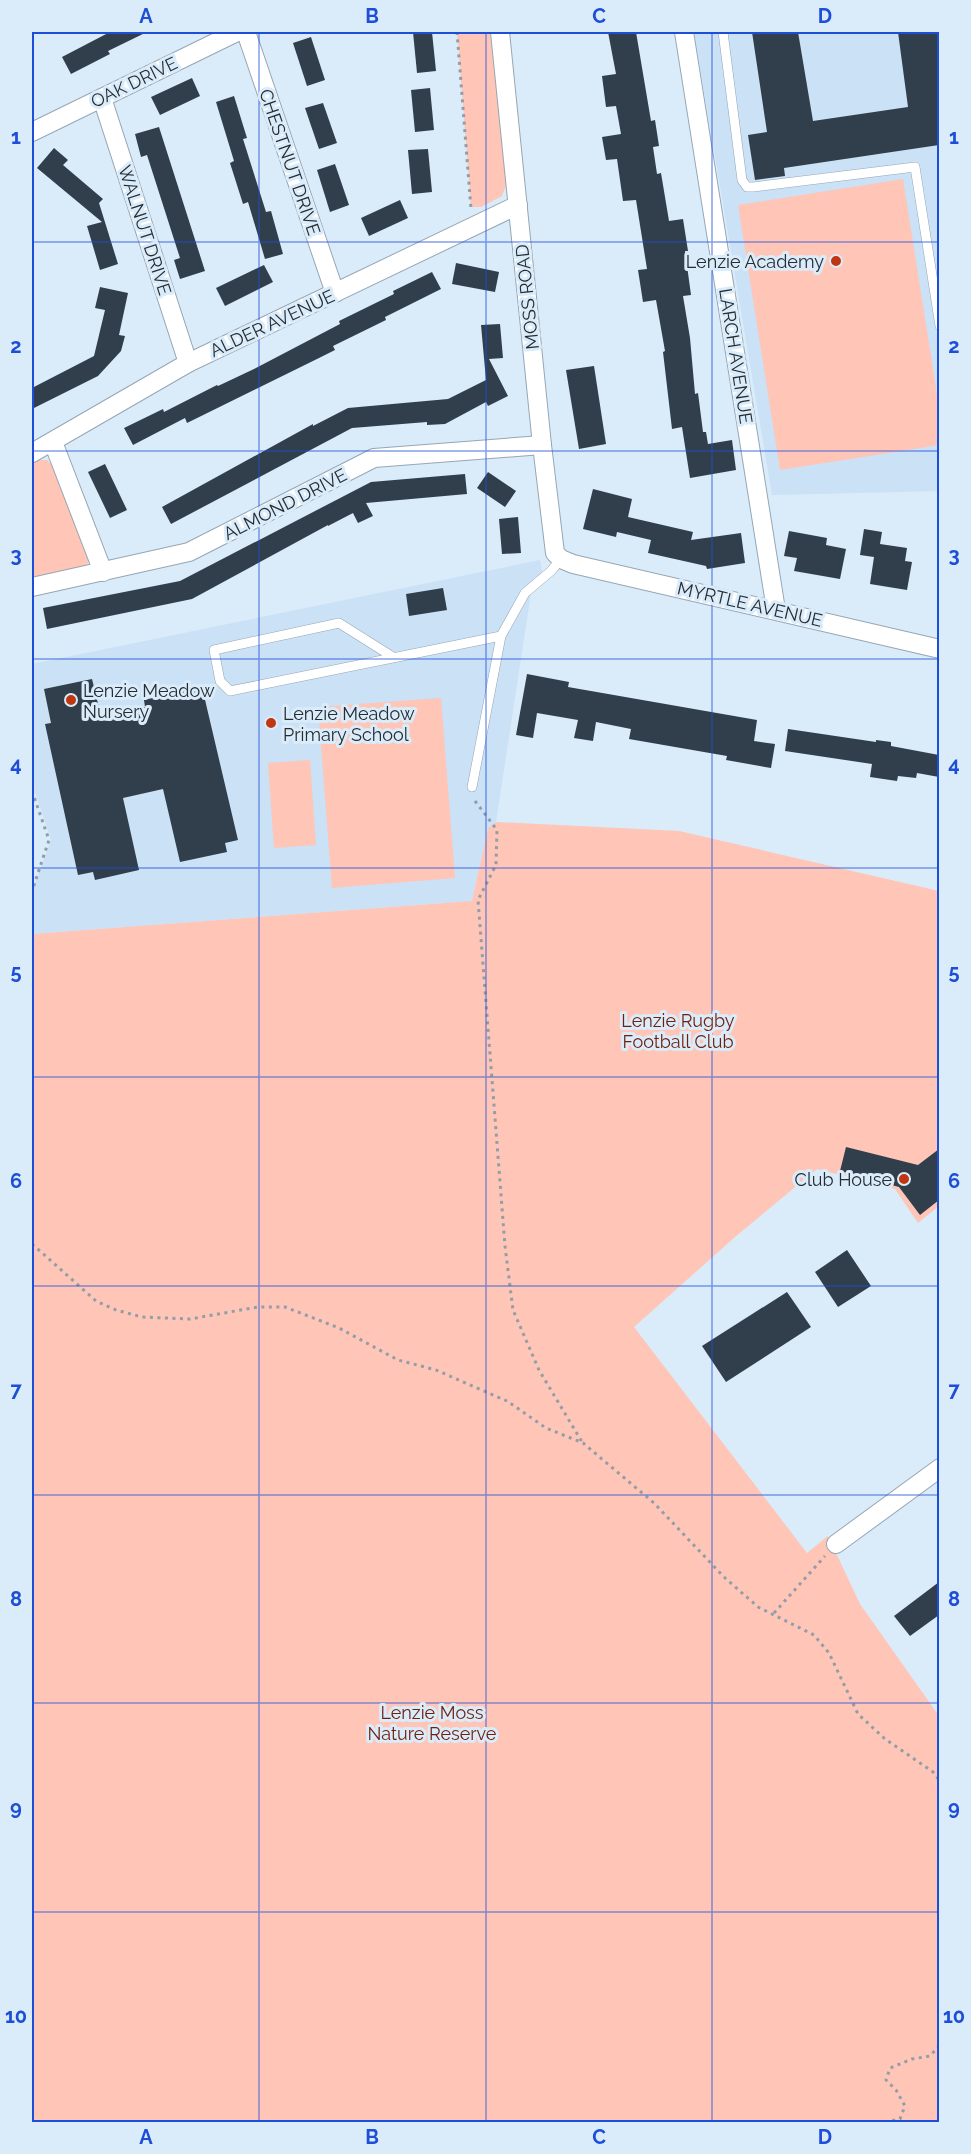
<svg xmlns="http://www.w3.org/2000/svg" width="971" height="2154" viewBox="0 0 971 2154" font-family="Raleway,sans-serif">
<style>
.built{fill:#cae1f6}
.green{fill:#ffc5b7}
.building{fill:#303f4b}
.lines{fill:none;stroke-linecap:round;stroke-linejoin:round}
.service-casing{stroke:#96a6b4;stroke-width:10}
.minor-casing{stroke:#96a6b4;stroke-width:20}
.path{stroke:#919ea9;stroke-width:3;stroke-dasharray:3 4.5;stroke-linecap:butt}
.service{stroke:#fff;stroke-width:9}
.minor{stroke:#fff;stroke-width:18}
.grid{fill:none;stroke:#1d4ed8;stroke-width:1.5;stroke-opacity:0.55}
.poi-dot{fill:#bf3611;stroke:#daebfa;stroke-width:2}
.labels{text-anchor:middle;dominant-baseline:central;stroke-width:6;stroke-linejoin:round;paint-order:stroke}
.street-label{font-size:18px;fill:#262d32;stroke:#daebfa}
.poi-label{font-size:18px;fill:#262d32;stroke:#daebfa;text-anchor:end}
.park-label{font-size:18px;fill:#6f1f0b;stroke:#daebfa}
.neatline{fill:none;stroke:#1d4ed8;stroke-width:2}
.grid-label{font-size:20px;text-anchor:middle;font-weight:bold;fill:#1d4ed8}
</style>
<rect width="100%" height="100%" fill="#daebfa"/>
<g class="built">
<path d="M694,32H939V491L772,495Z"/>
<path d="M540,560L543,578L533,580L496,822L488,828L472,901L32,934V892L51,840L32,783V664Z"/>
</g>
<g class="green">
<path d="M457,32H492L507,183L502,196L481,207H471Z"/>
<path d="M903,179L939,407V445L780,470L738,205Z"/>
<path d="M32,460H47L56,469L90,558L86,567L32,579Z"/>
<path d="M441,698L455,878L332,888L318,707Z"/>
<path d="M310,760L316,845L274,848L268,763Z"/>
<path d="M496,822L679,831L939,891V1206L918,1223L895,1189L817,1169L735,1237L634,1327L807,1553L828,1536L860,1604L939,1716V2122H32V934L472,901L488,828Z"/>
</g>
<g class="building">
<path d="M110,32H147L108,51L110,54L71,74L62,57Z"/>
<path d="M413,32H432L436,71L417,73Z"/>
<path d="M608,32H636L651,121L655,120L659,146L653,147L657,174L661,173L669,221L683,219L688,251H685L691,295L683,296L690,338L695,394L698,393L703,432H706L708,444L732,440L736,470L690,478L682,427L672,429L663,352L665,351L656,300L643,302L638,270L647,269L636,200L623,201L617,159L606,160L602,137L621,134L616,106L606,107L602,76L616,74Z"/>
<path d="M752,32H798L813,121L908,107L898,32H939V145L784,168L785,176L755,180L748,135L767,132Z"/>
<path d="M311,37L325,80L307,86L293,43Z"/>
<path d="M192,78L200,96L160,115L151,97Z"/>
<path d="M430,88L434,130L415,132L411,90Z"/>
<path d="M234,96L247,138L243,139L266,212L271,211L283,254L265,259L248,202L243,204L230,163L234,161L216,102Z"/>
<path d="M323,103L337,143L319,149L305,108Z"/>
<path d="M159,127L205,271L180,279L174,260L180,258L147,155L141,157L135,134Z"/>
<path d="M54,148L68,160L63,165L103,199L99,203L118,264L100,270L87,226L102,222L37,168Z"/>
<path d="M428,149L432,192L412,194L408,150Z"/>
<path d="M335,164L349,205L330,212L317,170Z"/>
<path d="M400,200L408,218L369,236L361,218Z"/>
<path d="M456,263L499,272L495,292L452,284Z"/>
<path d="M264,265L273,282L225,306L216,288Z"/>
<path d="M432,272L441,289L385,317L386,320L333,346L335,350L317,359L187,423L185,418L133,445L124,428L163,409L164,412L217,385L218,386L254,369L340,324L339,321L394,294L393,291Z"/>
<path d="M100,287L128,293L119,335L125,336L121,351L98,376L32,409V388L94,356L105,310L95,308Z"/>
<path d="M500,324L503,358L489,359L508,396L488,406L486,402L445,424L427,425V422L352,428L171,524L162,507L313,424V426L348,408L448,399L486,380L481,325Z"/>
<path d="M594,366L606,444L579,449L566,370Z"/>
<path d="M105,464L127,510L110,518L88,472Z"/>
<path d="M488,472L516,491L505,507L477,488Z"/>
<path d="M465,474L467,494L366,503L373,516L358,523L353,513L328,526V525L192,599L47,629L43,608L180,581L371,482Z"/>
<path d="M593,489L632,499L628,517L693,532L691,540L741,533L745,563L707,569L706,566L648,553L651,540L617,532L616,537L583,529Z"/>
<path d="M518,517L521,553L502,554L499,519Z"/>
<path d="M864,529L882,532L880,544L907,548L905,561L912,562L907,590L870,584L874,557L860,555Z"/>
<path d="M789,531L827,538L826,545L846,549L840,579L794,571L797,558L784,556Z"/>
<path d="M443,588L447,610L409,616L406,594Z"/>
<path d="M527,674L569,682L568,687L757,720L754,741L775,744L771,768L726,760L727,756L629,739L631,729L596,722L593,741L574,738L578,720L537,713L533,738L516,735Z"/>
<path d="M92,679L100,712H102L103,716L145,707L144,700L202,687L238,840L225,843L227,852L180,862L163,789L123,798L139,870L95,880L93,872L78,875L45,724L51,723L44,689Z"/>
<path d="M788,729L876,742V740L891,742V746L939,755V777L917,773L916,778L898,776L897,781L870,777L872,764L785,751Z"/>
<path d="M846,1147L918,1165L939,1149V1200L920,1215L899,1187L840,1171Z"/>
<path d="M847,1250L871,1286L838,1307L815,1272Z"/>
<path d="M787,1292L811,1327L726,1382L702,1346Z"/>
<path d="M939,1582V1615L910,1636L894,1616Z"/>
</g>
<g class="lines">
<defs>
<g id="service">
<path d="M723,32L742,180L747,187H753L915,167L940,326"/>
<path d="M393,657L339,623L214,650L220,681L230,691L501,636"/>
<path d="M472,787L501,636L525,593L551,571L561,559"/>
</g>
<g id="minor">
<path d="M246,32L335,293"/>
<path d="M500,32L542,445L555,553L561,559L573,564L940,649"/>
<path d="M684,32L776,610"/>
<path d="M102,98L188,363"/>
<path d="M32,132L237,32"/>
<path d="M53,442L103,572"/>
<path d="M32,453L188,363L518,205"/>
<path d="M32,587L189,552L374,458L542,445"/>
<path d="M836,1544L940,1468"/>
</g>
</defs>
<use href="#service" class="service-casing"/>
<use href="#minor" class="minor-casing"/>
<g class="path">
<path d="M457,32L471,209"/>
<path d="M32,791L49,840L32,891"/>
<path d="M475,801L497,830L496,865L478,900L505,1246L513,1310L539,1370L582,1442"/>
<path d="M32,1244L96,1301L116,1310L142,1317L190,1319L258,1307H285L339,1328L398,1360L436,1370L507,1401L546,1428L583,1443L654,1503L724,1577L758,1607L814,1635L829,1653L858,1714L885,1739L933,1772L940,1781"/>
<path d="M774,1613L825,1556"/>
<path d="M885,2122L900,2119L905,2106L896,2090L886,2080L890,2068L912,2059L930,2056L940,2045"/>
</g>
<use href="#service" class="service"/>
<use href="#minor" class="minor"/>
</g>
<path class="grid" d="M259,32V2122M486,32V2122M712,32V2122M32,242H940M32,451H940M32,659H940M32,868H940M32,1077H940M32,1286H940M32,1495H940M32,1703H940M32,1912H940"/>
<g class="poi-dot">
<circle cx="836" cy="261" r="6"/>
<circle cx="71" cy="700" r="6"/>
<circle cx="271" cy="723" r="6"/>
<circle cx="904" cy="1179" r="6"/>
</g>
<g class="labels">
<g class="street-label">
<text transform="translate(134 82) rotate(-26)">OAK DRIVE</text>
<text transform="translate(290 162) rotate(71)">CHESTNUT DRIVE</text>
<text transform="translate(145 230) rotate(72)">WALNUT DRIVE</text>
<text transform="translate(527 297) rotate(-96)">MOSS ROAD</text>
<text transform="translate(272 323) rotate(-25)">ALDER AVENUE</text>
<text transform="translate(736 356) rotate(81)">LARCH AVENUE</text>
<text transform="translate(285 504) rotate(-27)">ALMOND DRIVE</text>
<text transform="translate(750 604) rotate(13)">MYRTLE AVENUE</text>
</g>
<g class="poi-label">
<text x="824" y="261">Lenzie Academy</text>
<text x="83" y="690" text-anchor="start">Lenzie Meadow<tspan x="83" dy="21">Nursery</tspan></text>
<text x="283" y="713" text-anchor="start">Lenzie Meadow<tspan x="283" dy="21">Primary School</tspan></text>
<text x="892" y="1179">Club House</text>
</g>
<g class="park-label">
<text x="678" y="1020">Lenzie Rugby<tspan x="678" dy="21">Football Club</tspan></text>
<text x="432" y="1712">Lenzie Moss<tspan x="432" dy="21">Nature Reserve</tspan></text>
</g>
</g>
<rect width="971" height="2154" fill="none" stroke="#daebfa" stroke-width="66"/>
<rect x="33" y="33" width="905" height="2088" class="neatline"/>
<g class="grid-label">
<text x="146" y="23">A</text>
<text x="372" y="23">B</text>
<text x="599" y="23">C</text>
<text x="825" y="23">D</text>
<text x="16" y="144">1</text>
<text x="954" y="144">1</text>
<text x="16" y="353">2</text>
<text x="954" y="353">2</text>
<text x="16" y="562">3</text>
<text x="954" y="562">3</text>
<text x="16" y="771">4</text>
<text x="954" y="771">4</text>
<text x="16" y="979">5</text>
<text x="954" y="979">5</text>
<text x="16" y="1188">6</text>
<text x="954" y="1188">6</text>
<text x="16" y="1397">7</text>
<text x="954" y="1397">7</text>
<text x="16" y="1606">8</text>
<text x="954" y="1606">8</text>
<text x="16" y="1815">9</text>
<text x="954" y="1815">9</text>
<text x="16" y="2023">10</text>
<text x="954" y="2023">10</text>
<text x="146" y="2144">A</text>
<text x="372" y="2144">B</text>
<text x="599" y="2144">C</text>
<text x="825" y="2144">D</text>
</g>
</svg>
